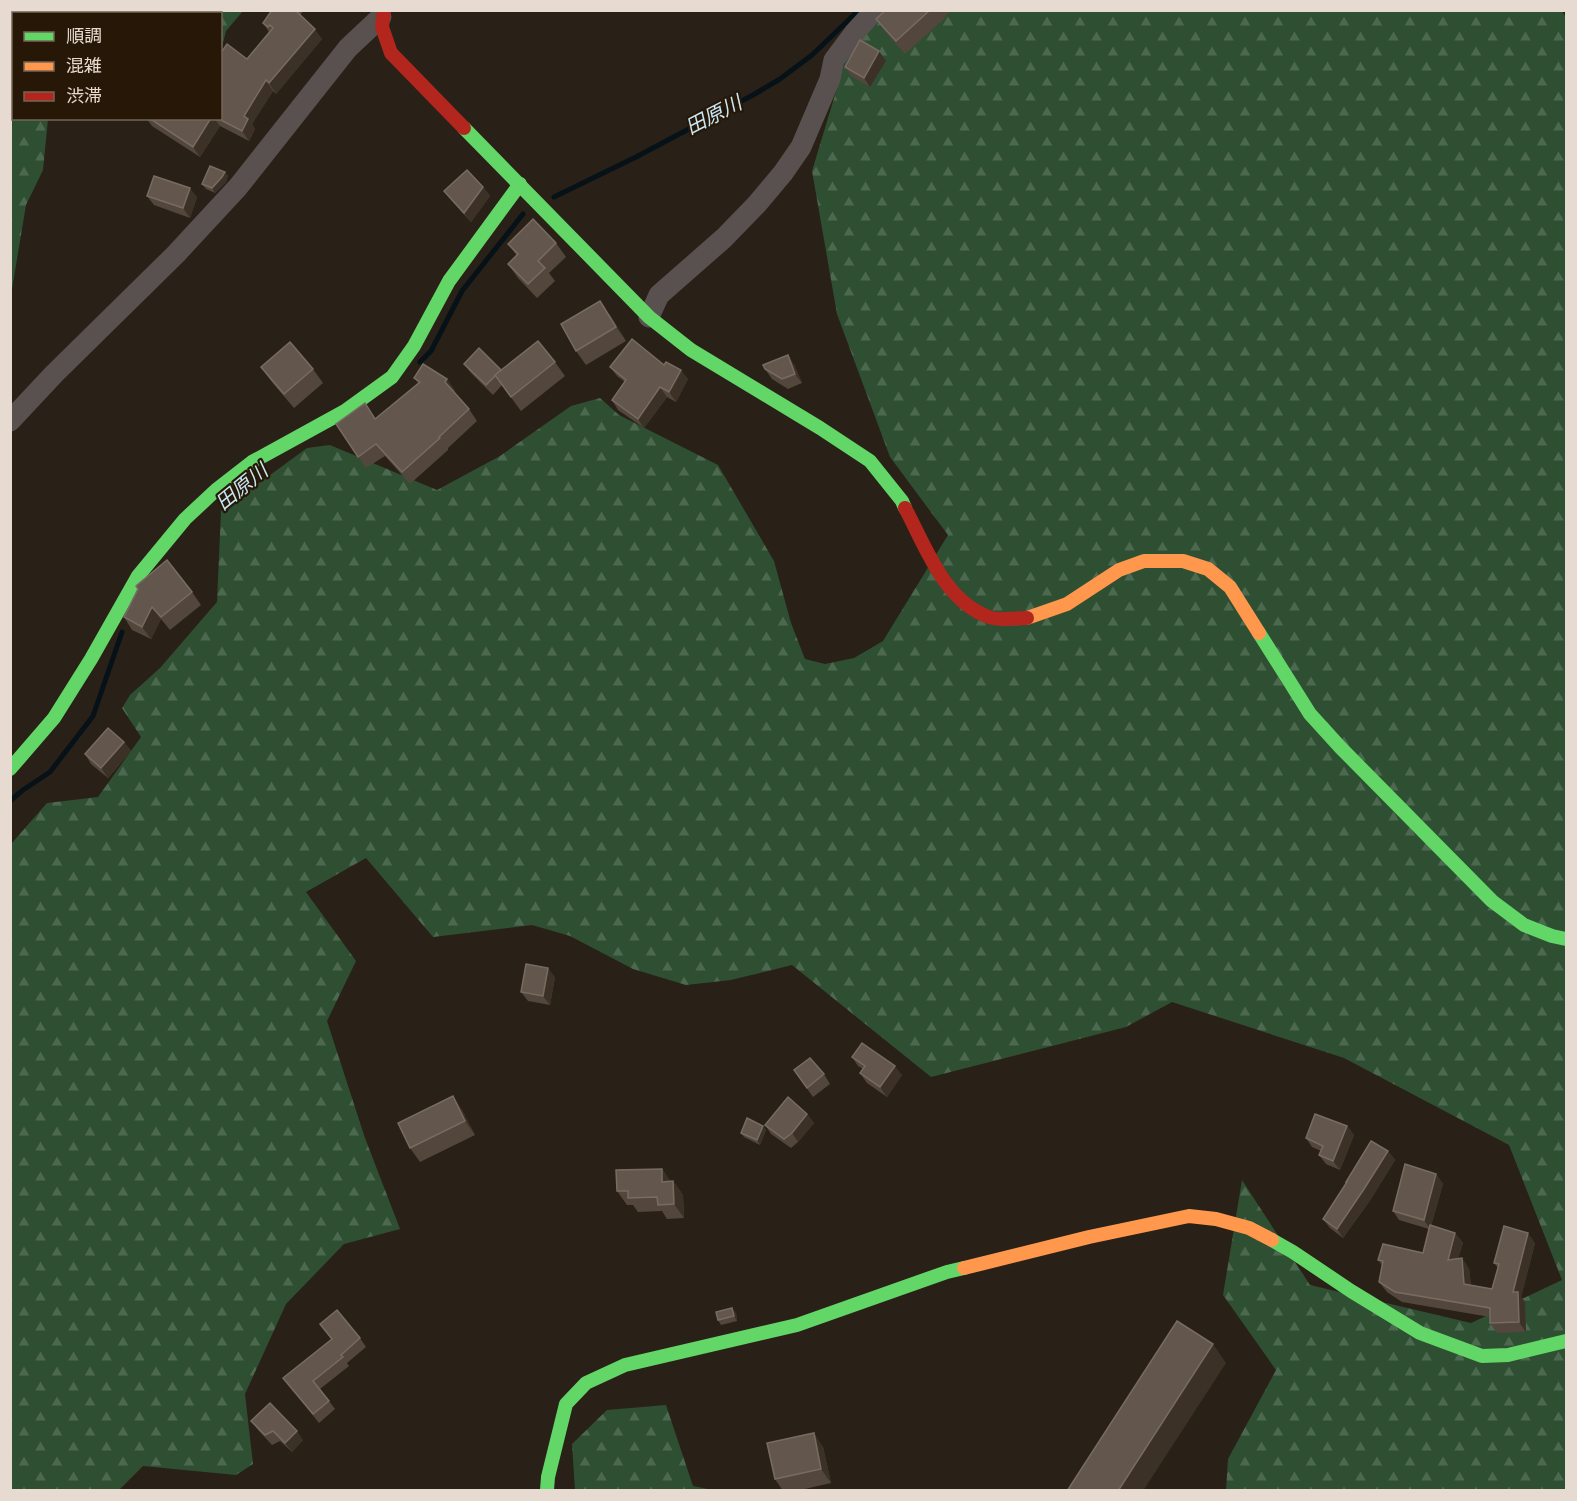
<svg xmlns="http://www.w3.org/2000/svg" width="1577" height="1501" viewBox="0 0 1577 1501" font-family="Lato,'Noto Sans JP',sans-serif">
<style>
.forest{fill:url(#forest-firs)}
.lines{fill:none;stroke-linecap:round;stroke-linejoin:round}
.stream{stroke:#061218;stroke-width:5}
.street{stroke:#595050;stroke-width:21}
.fast{stroke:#63d668;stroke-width:14}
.slow{stroke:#ff974d;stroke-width:14}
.jam{stroke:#b3261e;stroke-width:14}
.wall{fill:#53473d}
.shaded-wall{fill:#3c3127}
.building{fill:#63574d;stroke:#786c62;stroke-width:1.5}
.labels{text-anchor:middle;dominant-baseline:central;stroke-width:4.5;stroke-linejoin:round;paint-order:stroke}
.water-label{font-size:20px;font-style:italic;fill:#c7e8f7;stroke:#271706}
</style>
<defs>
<pattern id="forest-firs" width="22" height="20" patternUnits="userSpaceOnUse" patternTransform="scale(1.5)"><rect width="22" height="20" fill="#2e4f32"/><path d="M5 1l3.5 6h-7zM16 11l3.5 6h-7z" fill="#4c684f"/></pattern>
</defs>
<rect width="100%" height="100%" fill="#292017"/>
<g class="forest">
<path d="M11,10L243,11L226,31L221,51L220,14H14V118L48,119L43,170L26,205L11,295Z"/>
<path d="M865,11H1562L1566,18V1490H1226L1228,1459L1276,1370L1223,1295L1242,1180L1310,1285L1471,1323L1562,1280L1509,1145L1344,1058L1172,1002L1126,1027L931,1077L792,965L731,980L686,985L633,969L570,936L532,925L433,937L366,858L306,892L356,961L327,1021L365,1138L400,1229L344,1244L286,1304L245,1394L253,1464L236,1475L143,1466L119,1490H11V844L47,803L98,797L141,737L122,708L130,695L160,668L217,602L221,511L307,448L330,445L437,490L500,456L571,406L600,398L619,415L718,465L774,561L791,623L805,659L825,664L854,658L883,641L948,535L890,457L837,314L812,171L854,32Z"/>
<path d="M666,1405L693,1486L713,1490H575L572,1444L607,1410Z"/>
</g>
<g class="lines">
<g class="stream">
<path d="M554,197L636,157L753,95L780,79L812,55L859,10"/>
<path d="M420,362L431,351L462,291L523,214"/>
<path d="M10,801L23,790L50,772L93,716L122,632"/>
</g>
<g class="street">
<path d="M649,317L659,295L724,238L757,204L783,173L801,147L830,79L834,60L855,32L875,10"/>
<path d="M10,421L54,374L176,254L238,187L348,48L381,17"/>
</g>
<g class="fast">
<path d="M464,128L649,317L691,350L820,428L870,461L902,501L905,508"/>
<path d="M1259,633L1310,714L1340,747L1492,901L1524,925L1552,936L1566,939"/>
<path d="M10,769L54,718L91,659L138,576L185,519L216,490L252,462L345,411L392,377L414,346L449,281L520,184"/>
<path d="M1272,1240L1293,1252L1351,1291L1420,1333L1482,1356L1508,1355L1566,1341"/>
<path d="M547,1490L548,1477L566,1404L586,1383L625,1365L797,1325L947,1272L964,1268"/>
</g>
<g class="slow">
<path d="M1027,618L1067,604L1119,570L1144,561H1183L1208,569L1230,587L1259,633"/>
<path d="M964,1268L1089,1237L1189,1216L1216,1219L1249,1228L1272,1240"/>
</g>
<g class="jam">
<path d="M384,10L382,27L391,53L464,128"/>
<path d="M905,508C926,547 944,601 989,617C1000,621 1015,618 1027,618"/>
</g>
</g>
<g class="wall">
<path d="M272,10H304L300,15L322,39L276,94L273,91L252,124L255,129L249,141L220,126L200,157L152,126L146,118H220L247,59L269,32L263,23Z"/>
<path d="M886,10H951L945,16L946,17L905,54L885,32L876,19Z"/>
<path d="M886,61L870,87L851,76L845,67Z"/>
<path d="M225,172L228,176L226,182L215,193L206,189L202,184Z"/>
<path d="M483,187L490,196L471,222L451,200L444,191Z"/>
<path d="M147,196L197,197L190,218L154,205Z"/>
<path d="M556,243L566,257L549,273L555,281L537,298L518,278L508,264L517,256L508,244Z"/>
<path d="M610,315L626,341L586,365L576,351Z"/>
<path d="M555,362L565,376L521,411L502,385L493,395L471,373L464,364L501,370Z"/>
<path d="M794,364L802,383L788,389L772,379L765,369Z"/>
<path d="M664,365L688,379L676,402L667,397L644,428L618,410L612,400L625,382L617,376L610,367Z"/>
<path d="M261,367L313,369L323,383L294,408L271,381Z"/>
<path d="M414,378L447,379L455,391L454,392L469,409L477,421L448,448V450L410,484L385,456L366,468L336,424L376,419L418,383Z"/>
<path d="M138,589L192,592L201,605L170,630L161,619L151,639L132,630L124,617Z"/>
<path d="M124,742L131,751L108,778L91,764L85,754Z"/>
<path d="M555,977L550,1005L528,1001L521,992Z"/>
<path d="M852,1057L902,1075L887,1097L867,1083L860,1073L863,1069L858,1066Z"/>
<path d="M794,1070L824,1074L830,1084L813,1097Z"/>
<path d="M462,1110L475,1135L420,1162L410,1148Z"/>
<path d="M807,1114L814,1123L798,1142L791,1148L771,1134L765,1125Z"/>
<path d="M763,1126L766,1130L760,1145L744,1137L741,1133Z"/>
<path d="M1347,1126L1354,1135L1340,1170L1326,1164L1319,1155L1321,1151L1312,1147L1306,1138Z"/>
<path d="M1388,1151L1395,1160L1371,1199L1343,1238L1330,1228L1323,1219Z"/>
<path d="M662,1169L670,1181H673L683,1195L684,1218L667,1219L662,1211L638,1212L633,1205H627L617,1191Z"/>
<path d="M1436,1174L1443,1184L1431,1226L1455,1233L1463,1243L1458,1259L1462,1258L1469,1269L1471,1285L1492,1289L1498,1268L1494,1263L1535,1243L1521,1297L1525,1302L1526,1332L1497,1333L1490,1323V1317L1402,1302L1387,1292L1379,1282L1382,1265L1378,1260L1423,1253L1429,1229L1399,1220L1393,1211Z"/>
<path d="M736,1313L737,1321L721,1325L718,1320Z"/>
<path d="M320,1324L360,1338L366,1347L347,1363L349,1366L320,1389L335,1409L319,1423L283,1378L332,1339Z"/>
<path d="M251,1421L303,1440L292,1452L280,1441L272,1445L258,1430Z"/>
<path d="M823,1447L831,1483L796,1491H783L775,1479Z"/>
</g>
<g class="shaded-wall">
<path d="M315,29L322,39L276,94L269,83Z"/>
<path d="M879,51L886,61L870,87L864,78Z"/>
<path d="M266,80L273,91L252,124L255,129L249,141L242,131L244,116Z"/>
<path d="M211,118H214L220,126L200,157L193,147Z"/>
<path d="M225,172L228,176L226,182L215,193L212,188Z"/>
<path d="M483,187L490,196L471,222L464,213Z"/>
<path d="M190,188L197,197L190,218L183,208Z"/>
<path d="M600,301L610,315L626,341L616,327Z"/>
<path d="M788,355L794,364L802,383L795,374Z"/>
<path d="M681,370L688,379L676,402L669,392Z"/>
<path d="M447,379L455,391L453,394L445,382Z"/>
<path d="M660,387L667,397L644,428L638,419Z"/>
<path d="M152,607L161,619L151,639L142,627Z"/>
<path d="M124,742L131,751L108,778L101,768Z"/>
<path d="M548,968L555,977L550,1005L543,996Z"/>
<path d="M895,1066L902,1075L887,1097L880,1087Z"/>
<path d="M453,1096L462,1110L475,1135L465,1121Z"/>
<path d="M807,1114L814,1123L798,1142L792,1133Z"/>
<path d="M763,1126L766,1130L760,1145L757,1140Z"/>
<path d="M1347,1126L1354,1135L1340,1170L1333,1161Z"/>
<path d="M1388,1151L1395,1160L1371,1199L1343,1238L1337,1229Z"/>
<path d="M662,1169L671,1183L662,1182Z"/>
<path d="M1436,1174L1443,1184L1430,1229L1424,1220Z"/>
<path d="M673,1181L683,1195L684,1218L674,1204Z"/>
<path d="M1455,1233L1463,1243L1455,1270L1448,1260Z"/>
<path d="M1528,1233L1535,1243L1521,1297L1525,1302L1526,1332L1519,1322L1513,1292Z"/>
<path d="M1462,1258L1469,1269L1472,1294L1464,1284Z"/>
<path d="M732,1308L736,1313L737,1321L734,1316Z"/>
<path d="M1213,1344L1226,1363L1143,1491H1118Z"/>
<path d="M297,1431L303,1440L292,1452L285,1443Z"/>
<path d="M814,1433L823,1447L831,1483L821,1469Z"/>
</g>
<g class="building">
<path d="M272,10H295L315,29L269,83L266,80L244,116L248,119L242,131L217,118H220V54L227,44L247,59L273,28L270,25L268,27L263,23Z"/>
<path d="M886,10H930L896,41L876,19Z"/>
<path d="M860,40L879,51L864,78L845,67Z"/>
<path d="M149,118H211L193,147Z"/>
<path d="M210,166L225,172L222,177L212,188L202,184Z"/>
<path d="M467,170L483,187L464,213L444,191Z"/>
<path d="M154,176L190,188L183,208L147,196Z"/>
<path d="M533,219L556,243L538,261L545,268L528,284L508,264L518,254L508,244Z"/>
<path d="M600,301L616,327L576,351L561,324Z"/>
<path d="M632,339L664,365L666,362L681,370L669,392L660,387L638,419L612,400L626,380L610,367Z"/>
<path d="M538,341L555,362L511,397L495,375Z"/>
<path d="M290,342L313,369L284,394L261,367Z"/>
<path d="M479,348L501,370L495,375V376L486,385L464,364Z"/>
<path d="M788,355L795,374L782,379L765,369L763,365Z"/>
<path d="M423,364L447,379L445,382L469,409L439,437L440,438L402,472L376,444L358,457L336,424L365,403L375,419L420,382L414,378Z"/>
<path d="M167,560L192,592L161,617L152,607L142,627L124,617L138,589L136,586L137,585Z"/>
<path d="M108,728L124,742L101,768L85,754Z"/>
<path d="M526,964L548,968L543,996L521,992Z"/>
<path d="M862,1043L895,1066L880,1087L860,1073L865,1066L852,1057Z"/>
<path d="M810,1058L824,1074L807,1088L794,1070Z"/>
<path d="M453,1096L465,1121L410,1148L398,1123Z"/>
<path d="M788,1097L807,1114L792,1133L784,1139L765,1125Z"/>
<path d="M1315,1114L1347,1126L1333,1161L1319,1155L1323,1146L1306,1138Z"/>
<path d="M747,1118L763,1126L757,1140L741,1133Z"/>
<path d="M1371,1141L1388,1151L1364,1189L1337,1229L1323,1219L1347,1182H1346Z"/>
<path d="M1405,1164L1436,1174L1424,1220L1393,1211Z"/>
<path d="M662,1169V1182L673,1181L674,1204L658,1205L657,1197L628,1198V1191H617L616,1170Z"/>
<path d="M1430,1225L1455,1233L1448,1260L1462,1258L1464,1284L1492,1289L1499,1264L1494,1263L1504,1226L1528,1233L1513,1292H1518L1519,1322L1490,1323V1308L1395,1292L1379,1282L1383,1261L1378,1260L1383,1244L1423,1253Z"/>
<path d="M732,1308L734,1316L718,1320L716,1312Z"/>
<path d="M337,1310L360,1338L341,1355L343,1357L313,1381L329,1401L313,1414L283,1378L332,1339L320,1324Z"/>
<path d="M1177,1321L1213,1344L1118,1491H1067Z"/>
<path d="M270,1403L297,1431L285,1443L273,1431L265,1435L251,1421Z"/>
<path d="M814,1433L821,1469L775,1479L767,1443Z"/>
</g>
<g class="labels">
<g class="water-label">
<text transform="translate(713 114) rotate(-27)">田原川</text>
<text transform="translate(241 486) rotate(-39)">田原川</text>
</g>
</g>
<rect width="1577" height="1501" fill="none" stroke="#e7dbd1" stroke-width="24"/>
<rect x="12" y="12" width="210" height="108" fill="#271706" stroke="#746557" stroke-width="1.5"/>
<rect x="24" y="32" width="30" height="9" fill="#63d668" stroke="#746557" stroke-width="1.5"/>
<text x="66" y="42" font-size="18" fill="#e7dbd1">順調</text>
<rect x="24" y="62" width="30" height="9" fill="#ff974d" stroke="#746557" stroke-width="1.5"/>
<text x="66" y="72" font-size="18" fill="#e7dbd1">混雑</text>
<rect x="24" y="92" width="30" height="9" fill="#b3261e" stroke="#746557" stroke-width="1.5"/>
<text x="66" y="102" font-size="18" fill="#e7dbd1">渋滞</text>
</svg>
